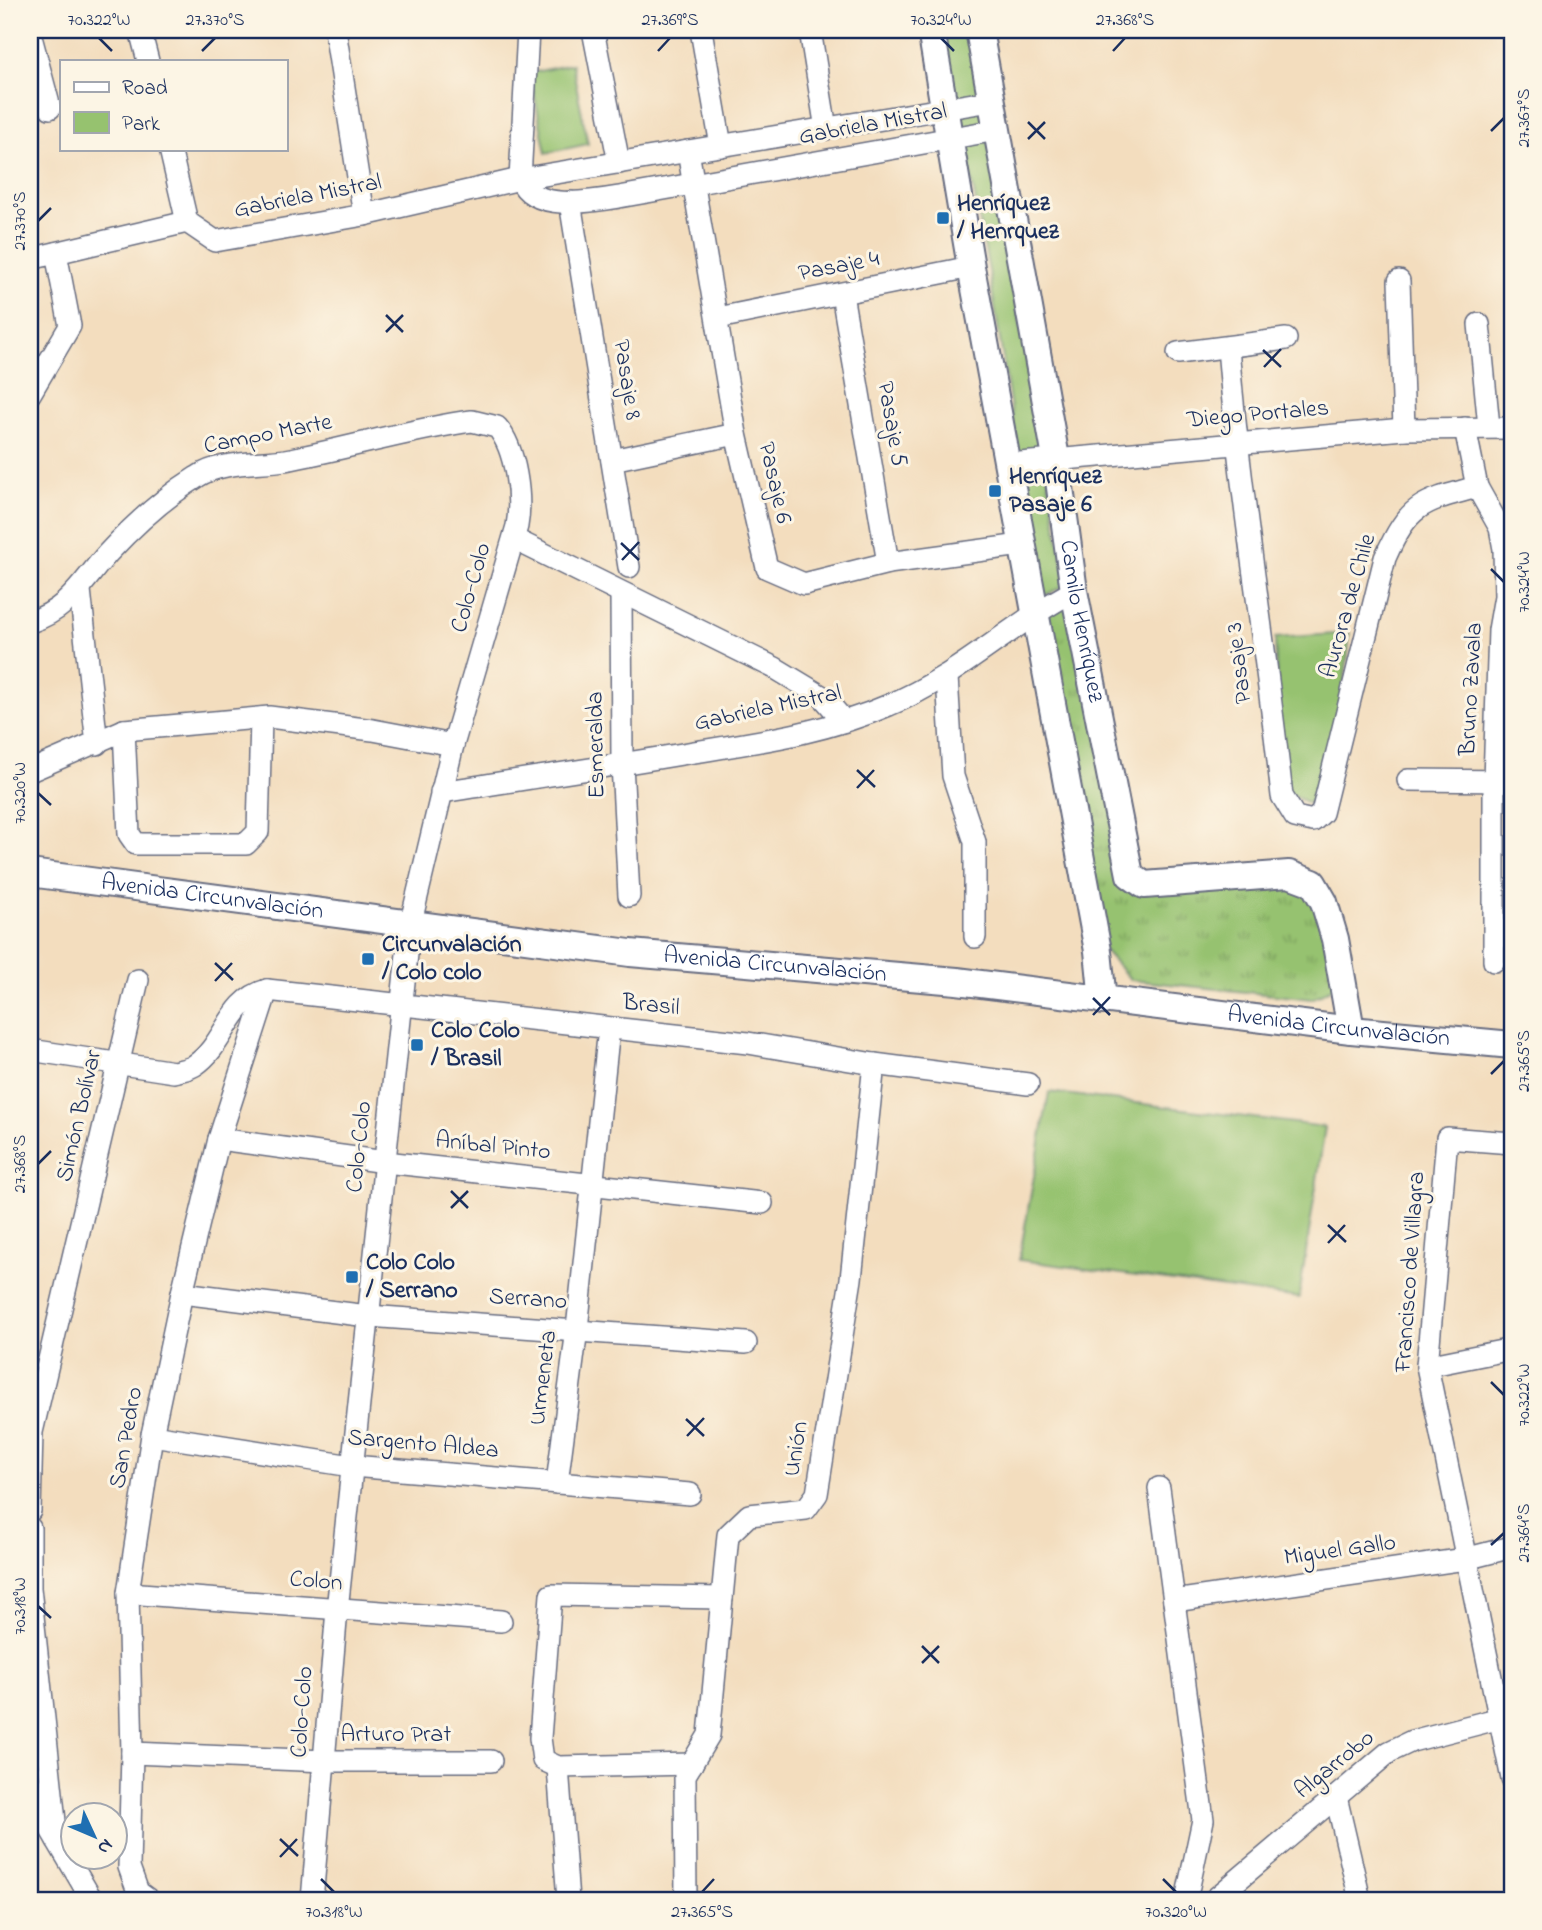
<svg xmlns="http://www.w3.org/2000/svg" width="1542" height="1930" viewBox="0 0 1542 1930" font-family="'Indie Flower',sans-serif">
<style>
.grass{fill:url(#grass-tufts);stroke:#587866;stroke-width:2}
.park{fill:#96c26f;stroke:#587866;stroke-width:2}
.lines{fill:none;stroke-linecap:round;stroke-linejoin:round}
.minor-casing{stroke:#676c80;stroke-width:24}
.major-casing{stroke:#676c80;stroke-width:30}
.minor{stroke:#fff;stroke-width:21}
.major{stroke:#fff;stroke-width:26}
.ticks{fill:none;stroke:#1b2f5e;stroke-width:2.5}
.poi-dot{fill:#1f6fb2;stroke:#fcf5e5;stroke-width:2.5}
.labels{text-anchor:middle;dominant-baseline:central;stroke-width:6;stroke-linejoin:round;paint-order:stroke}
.street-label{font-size:24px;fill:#1b2f5e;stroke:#fcf5e5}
.poi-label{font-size:24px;font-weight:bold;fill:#1b2f5e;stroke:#fcf5e5;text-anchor:start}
.neatline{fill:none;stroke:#1b2f5e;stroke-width:2.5}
.ticks-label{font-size:18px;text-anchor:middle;fill:#1b2f5e}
</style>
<defs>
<pattern id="grass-tufts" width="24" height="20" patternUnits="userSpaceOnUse" patternTransform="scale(1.75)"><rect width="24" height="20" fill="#96c26f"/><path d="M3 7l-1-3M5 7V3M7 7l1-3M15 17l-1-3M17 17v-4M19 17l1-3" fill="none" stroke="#7a9e5e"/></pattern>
</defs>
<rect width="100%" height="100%" fill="#fcf5e5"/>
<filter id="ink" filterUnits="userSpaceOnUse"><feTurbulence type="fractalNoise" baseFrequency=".0143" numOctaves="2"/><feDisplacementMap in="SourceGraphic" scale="14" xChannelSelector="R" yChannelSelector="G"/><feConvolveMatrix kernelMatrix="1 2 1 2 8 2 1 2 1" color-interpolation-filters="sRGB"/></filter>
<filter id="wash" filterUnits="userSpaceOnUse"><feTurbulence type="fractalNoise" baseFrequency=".00686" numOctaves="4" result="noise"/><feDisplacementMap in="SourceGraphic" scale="28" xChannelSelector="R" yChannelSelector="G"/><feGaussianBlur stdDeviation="1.57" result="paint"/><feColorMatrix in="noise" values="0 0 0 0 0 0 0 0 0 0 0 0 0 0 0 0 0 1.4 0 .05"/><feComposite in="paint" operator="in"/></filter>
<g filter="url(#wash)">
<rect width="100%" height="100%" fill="#f3ddbe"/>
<path class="grass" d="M1071,598L1126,879L1310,887L1337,985L1312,999L1131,980L1102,948L1042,616Z"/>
<g class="park">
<path d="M943,30H968L1067,585L1041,597L989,271Z"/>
<path d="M572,64L588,144L546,153L530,73Z"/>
<path d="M1350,633C1345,692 1333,750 1309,804L1281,789L1275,638Z"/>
<path d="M1049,1092L1325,1127L1299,1298L1019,1260Z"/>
</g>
</g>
<g filter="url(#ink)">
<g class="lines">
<defs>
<g id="minor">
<path d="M140,30L148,61"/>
<path d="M335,30L364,215"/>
<path d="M528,30L520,179C533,212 590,202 619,197L997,130"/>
<path d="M593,30L619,163"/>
<path d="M701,30L721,146"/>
<path d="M810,30L826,129"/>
<path d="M30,33L50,108"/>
<path d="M170,149L187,222"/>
<path d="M688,151L736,434L767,568L804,584L888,563L1021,545"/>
<path d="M570,202L629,567"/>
<path d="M30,259L187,222L215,241L364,215L520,179L991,101"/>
<path d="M1399,281L1404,429"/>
<path d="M842,294L888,563"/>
<path d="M718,318L971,267"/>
<path d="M1479,324L1489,427"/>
<path d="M1228,347C1240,497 1266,646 1282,796L1295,817L1313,821L1322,813L1385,558C1409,504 1421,502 1477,487"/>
<path d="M1178,353L1286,339"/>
<path d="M30,394L70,326L56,253"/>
<path d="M1465,428L1477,487L1500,528L1504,549L1505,596L1499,630L1494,780V961"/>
<path d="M612,460L736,434"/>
<path d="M1008,464L1404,429L1512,428"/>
<path d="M514,539L775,668L823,697L844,721"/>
<path d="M80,590L97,744"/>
<path d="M621,593L622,764L629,896"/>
<path d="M30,622C70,609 82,582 108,553C133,526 165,497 197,477C220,461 258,464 285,460C348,449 409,429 472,421L497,427C516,449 522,498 517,526L453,745L410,926L337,1610L312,1900"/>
<path d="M947,677L953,776L975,842V937"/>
<path d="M124,730L129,834L136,844H246L258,832L261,718"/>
<path d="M30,771L124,730L269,717L373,730L453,745"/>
<path d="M1408,780L1512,781"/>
<path d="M441,792C524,779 606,767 688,753C756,742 825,733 889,705C958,677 1009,625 1074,591"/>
<path d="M30,1050L174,1072C181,1070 190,1069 195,1065C226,1044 229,1000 267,990L748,1043L874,1064L1028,1084"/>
<path d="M219,1139L385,1162L762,1203"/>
<path d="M1512,1143L1447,1138L1427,1366L1512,1779"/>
<path d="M182,1293L368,1316L746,1343"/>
<path d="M1427,1366L1512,1349"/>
<path d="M152,1435L352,1466L690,1494"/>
<path d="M557,1483L577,1329L609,1028"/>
<path d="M1159,1488L1203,1820L1186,1900"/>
<path d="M30,1511L32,1432L138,980"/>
<path d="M30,1528V1588L57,1840"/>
<path d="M128,1593L501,1621"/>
<path d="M1174,1601L1465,1559L1512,1547"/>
<path d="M132,1753L326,1761H491"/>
<path d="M692,1764L558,1767L543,1760L540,1738L551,1595L722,1598"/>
<path d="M558,1767L568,1900"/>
<path d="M30,1783L34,1801L92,1900"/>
<path d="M1336,1797L1360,1900"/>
<path d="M149,1900L138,1892L129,1867L132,1753L128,1593L152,1435L182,1293L219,1139L267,990"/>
<path d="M686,1900L685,1775L709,1735L728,1535L749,1515L806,1509L817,1494L851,1279L874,1064"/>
<path d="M1214,1900L1389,1752L1412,1741L1512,1715"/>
</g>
<g id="major">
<path d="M931,30L971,267L1098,951L1103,1001"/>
<path id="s1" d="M979,30L1056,458L1074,591L1130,875L1144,885L1289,874L1313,883L1324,902L1335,939L1351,1030"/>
<path id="s2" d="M30,873L630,953L957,981L1351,1030L1512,1045"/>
</g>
</defs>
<use href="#minor" class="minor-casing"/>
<use href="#major" class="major-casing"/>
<use href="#minor" class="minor"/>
<use href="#major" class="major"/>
</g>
</g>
<path class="ticks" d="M99,38L112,51M941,38L954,51M202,51L215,38M658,51L670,38M1113,51L1125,38M1028,122L1045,139M1491,131L1504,118M1028,139L1045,122M38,221L51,208M386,315L403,332M386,332L403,315M1263,350L1281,367M1264,367L1281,349M621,543L639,560M622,560L639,542M1491,569L1504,582M857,770L875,787M857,788L874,770M38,793L51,805M215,963L233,980M215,981L232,963M1093,998L1110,1015M1093,1015L1110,997M1491,1074L1504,1061M38,1164L51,1151M451,1191L468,1208M451,1208L468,1191M1328,1225L1346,1242M1328,1243L1345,1225M1491,1382L1504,1395M686,1419L704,1436M687,1436L704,1418M1491,1545L1504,1533M38,1606L51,1618M922,1646L939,1663M922,1663L939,1646M280,1839L298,1856M280,1857L297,1839M321,1879L334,1892M1163,1879L1176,1892M702,1892L714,1879"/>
<g class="poi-dot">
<rect x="936" y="211" width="14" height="14" rx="3.5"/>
<rect x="988" y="484" width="14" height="14" rx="3.5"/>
<rect x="361" y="952" width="14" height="14" rx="3.5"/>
<rect x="410" y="1038" width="14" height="14" rx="3.5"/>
<rect x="345" y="1270" width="14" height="14" rx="3.5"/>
</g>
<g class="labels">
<g class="street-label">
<text transform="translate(873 125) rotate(-10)">Gabriela Mistral</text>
<text transform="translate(308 197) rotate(-11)">Gabriela Mistral</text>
<text transform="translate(839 267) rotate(-11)">Pasaje 4</text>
<text transform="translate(626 380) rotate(81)">Pasaje 8</text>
<text transform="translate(1258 415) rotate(-5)">Diego Portales</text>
<text transform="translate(891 424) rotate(80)">Pasaje 5</text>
<text transform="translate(268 435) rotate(-11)">Campo Marte</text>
<text transform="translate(774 483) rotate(77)">Pasaje 6</text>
<text transform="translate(472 588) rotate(-74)">Colo-Colo</text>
<text transform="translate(1349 606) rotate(-74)">Aurora de Chile</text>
<text stroke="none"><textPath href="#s1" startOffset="600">Camilo Henríquez</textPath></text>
<text transform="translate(1240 663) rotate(-97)">Pasaje 3</text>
<text transform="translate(1472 689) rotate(-87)">Bruno Zavala</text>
<text transform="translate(768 709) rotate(-12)">Gabriela Mistral</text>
<text transform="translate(597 745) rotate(-91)">Esmeralda</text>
<text stroke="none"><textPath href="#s2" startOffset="184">Avenida Circunvalación</textPath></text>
<text stroke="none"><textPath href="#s2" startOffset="751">Avenida Circunvalación</textPath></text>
<text transform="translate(651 1006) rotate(6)">Brasil</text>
<text stroke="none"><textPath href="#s2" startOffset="1318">Avenida Circunvalación</textPath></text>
<text transform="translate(80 1116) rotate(-77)">Simón Bolívar</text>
<text transform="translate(360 1147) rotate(-84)">Colo-Colo</text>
<text transform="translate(493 1147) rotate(6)">Aníbal Pinto</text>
<text transform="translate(1411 1272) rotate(-86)">Francisco de Villagra</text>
<text transform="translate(528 1300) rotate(4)">Serrano</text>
<text transform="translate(544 1378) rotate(-83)">Urmeneta</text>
<text transform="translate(127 1438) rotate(-80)">San Pedro</text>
<text transform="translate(423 1445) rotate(5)">Sargento Aldea</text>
<text transform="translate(797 1449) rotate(-81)">Unión</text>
<text transform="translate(1340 1551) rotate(-8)">Miguel Gallo</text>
<text transform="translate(316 1582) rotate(5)">Colon</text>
<text transform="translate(303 1712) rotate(-86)">Colo-Colo</text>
<text x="396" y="1735">Arturo Prat</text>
<text transform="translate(1335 1765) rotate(-39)">Algarrobo</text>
</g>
<g class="poi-label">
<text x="957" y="204">Henríquez<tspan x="957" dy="28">/ Henrquez</tspan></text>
<text x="1009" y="477">Henríquez<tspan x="1009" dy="28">Pasaje 6</tspan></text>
<text x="382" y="945">Circunvalación<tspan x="382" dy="28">/ Colo colo</tspan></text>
<text x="431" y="1031">Colo Colo<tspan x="431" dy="28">/ Brasil</tspan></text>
<text x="366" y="1263">Colo Colo<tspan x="366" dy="28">/ Serrano</tspan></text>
</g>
</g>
<rect width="1542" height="1930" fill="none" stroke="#fcf5e5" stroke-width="77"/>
<rect x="60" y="60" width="228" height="91" fill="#fcf5e5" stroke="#a2a6af" stroke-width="2"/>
<rect x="74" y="82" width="35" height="10" fill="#ffffff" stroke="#a2a6af" stroke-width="2"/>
<text x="122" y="94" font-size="21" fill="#1b2f5e">Road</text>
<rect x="74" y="112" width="35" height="21" fill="#96c26f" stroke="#a2a6af" stroke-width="2"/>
<text x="122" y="130" font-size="21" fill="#1b2f5e">Park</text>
<g transform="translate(94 1836) rotate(134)"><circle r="33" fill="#fcf5e5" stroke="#a2a6af" stroke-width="2"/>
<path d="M0-5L12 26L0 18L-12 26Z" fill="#1f6fb2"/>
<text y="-10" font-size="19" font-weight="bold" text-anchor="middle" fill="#1b2f5e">N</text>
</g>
<rect x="38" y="38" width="1466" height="1854" class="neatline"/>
<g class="ticks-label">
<text x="99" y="25">70.322°W</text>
<text x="215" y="25">27.370°S</text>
<text x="670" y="25">27.369°S</text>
<text x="941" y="25">70.324°W</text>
<text x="1125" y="25">27.368°S</text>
<text transform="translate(1523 118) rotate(-90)" y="6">27.367°S</text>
<text transform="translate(19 221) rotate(-90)" y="6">27.370°S</text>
<text transform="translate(1523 582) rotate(-90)" y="6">70.324°W</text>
<text transform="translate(19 793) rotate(-90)" y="6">70.320°W</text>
<text transform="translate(1523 1061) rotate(-90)" y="6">27.365°S</text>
<text transform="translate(19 1164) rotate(-90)" y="6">27.368°S</text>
<text transform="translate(1523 1395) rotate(-90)" y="6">70.322°W</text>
<text transform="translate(1523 1533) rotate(-90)" y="6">27.364°S</text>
<text transform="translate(19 1606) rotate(-90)" y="6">70.318°W</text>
<text x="334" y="1917">70.318°W</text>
<text x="702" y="1917">27.365°S</text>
<text x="1176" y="1917">70.320°W</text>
</g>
</svg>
